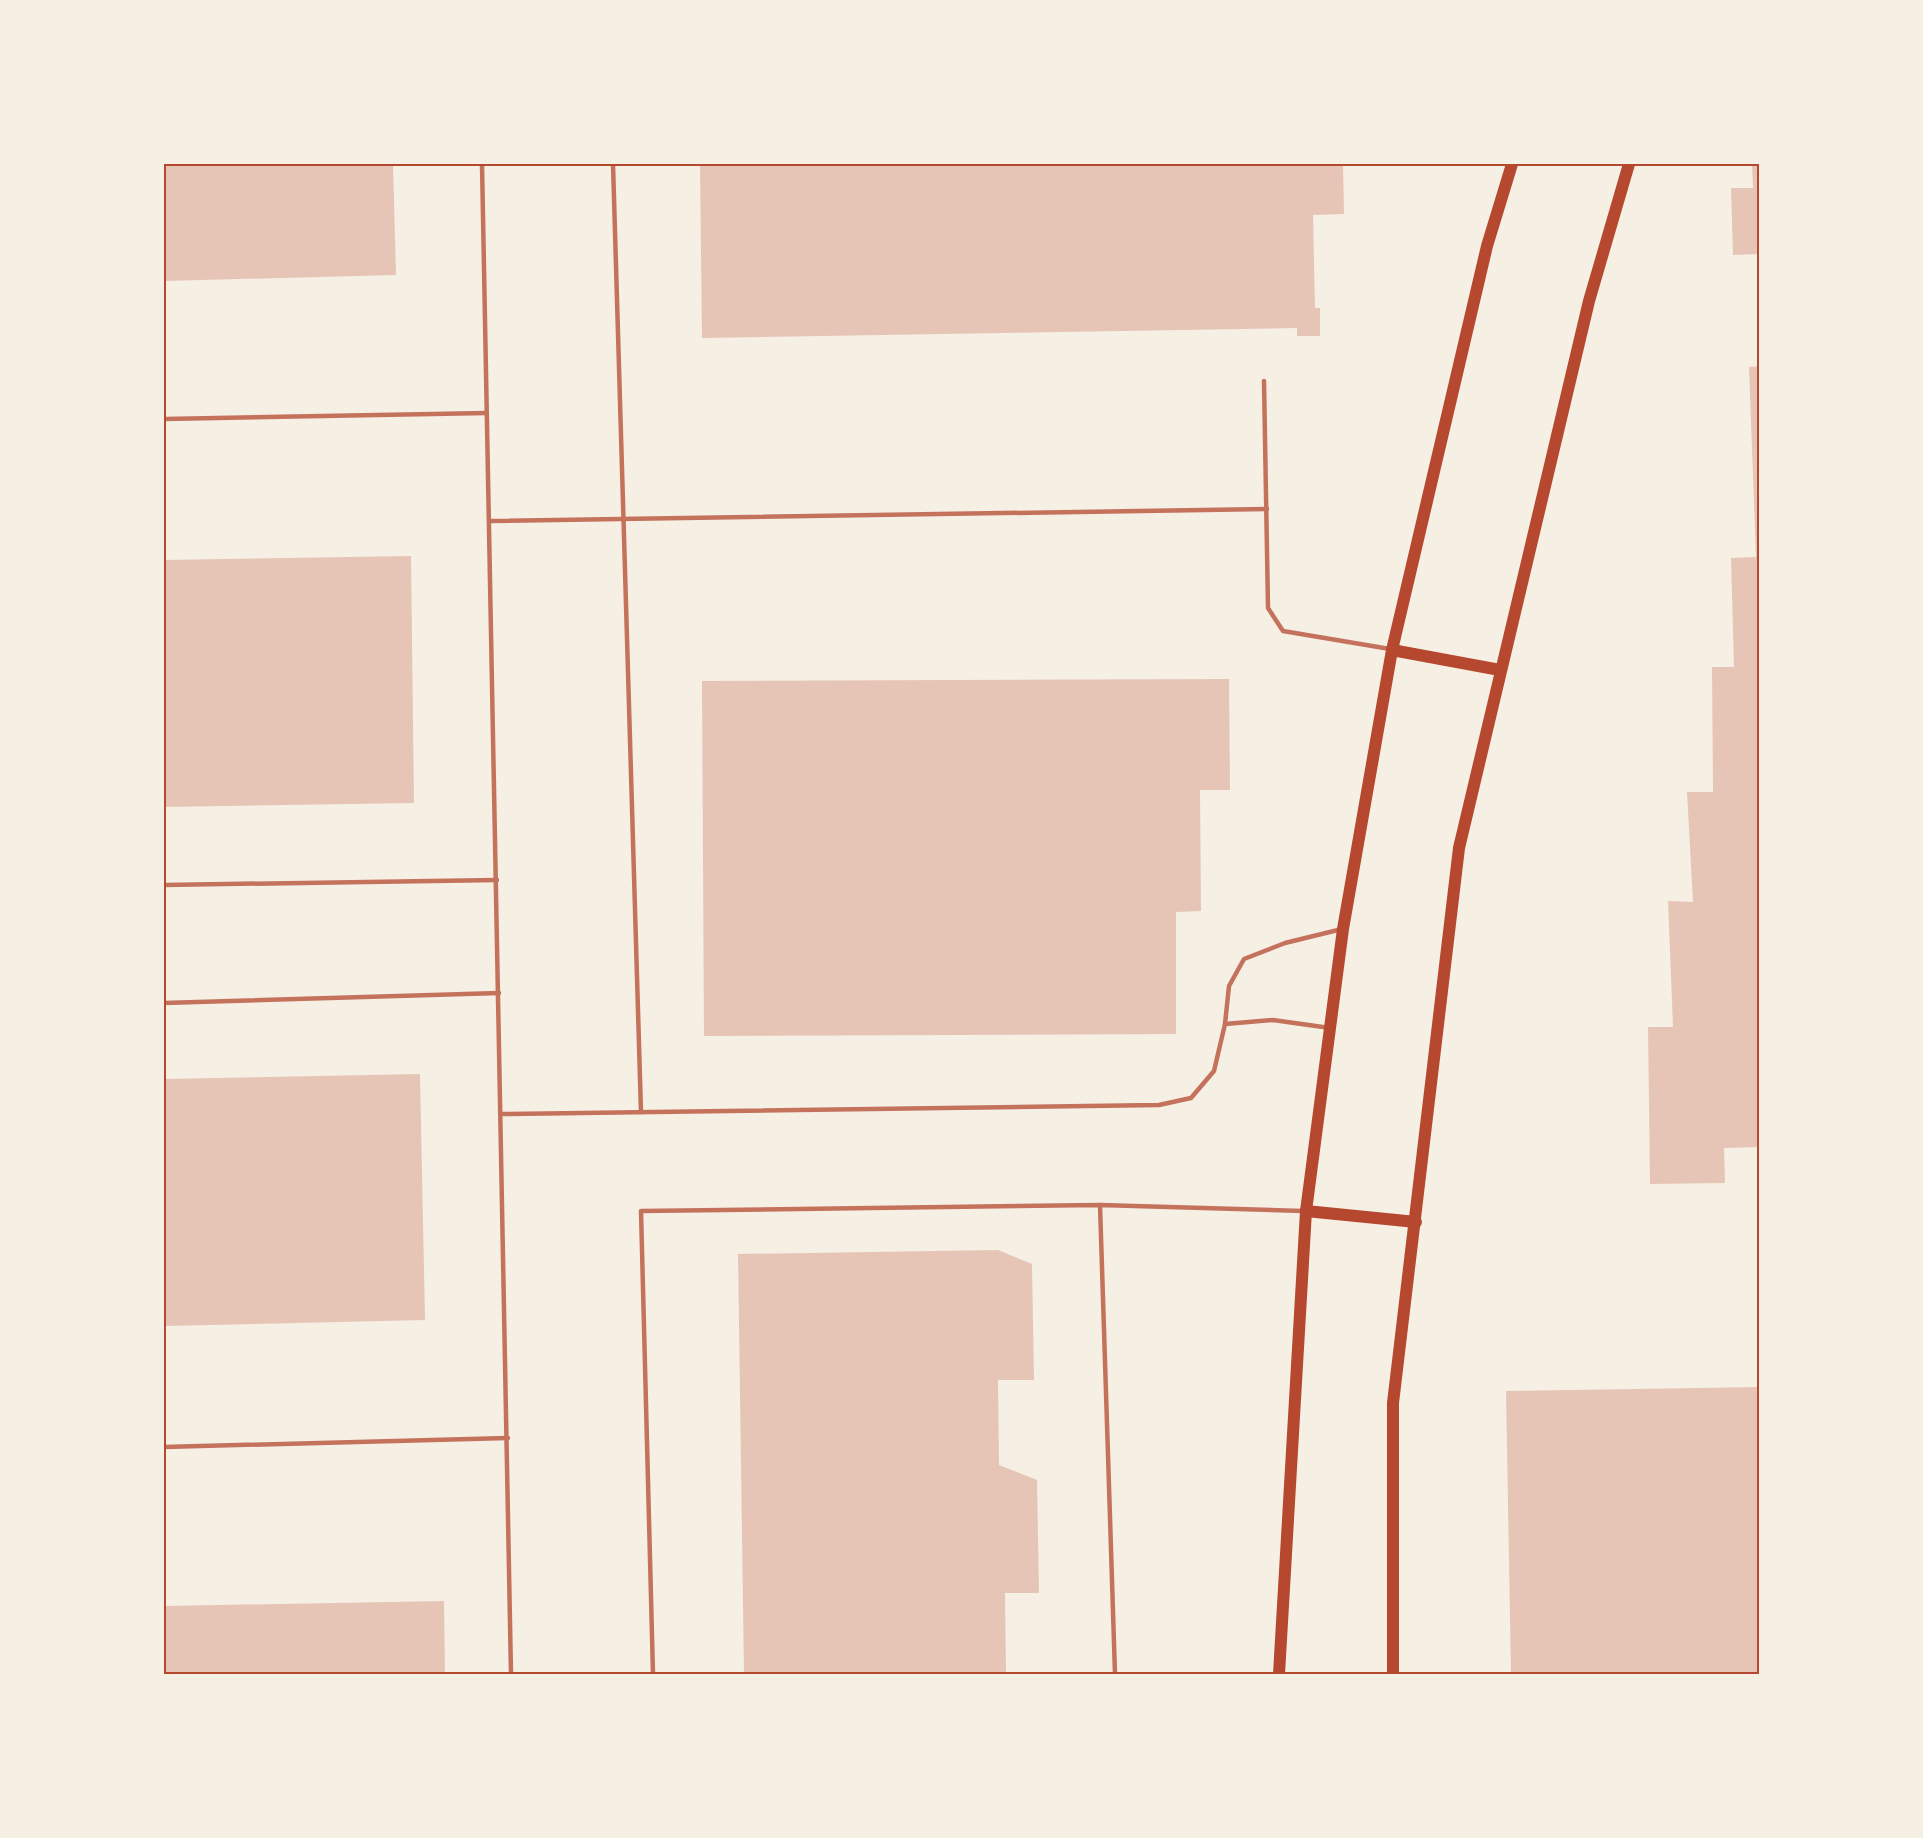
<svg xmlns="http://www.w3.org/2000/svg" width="1923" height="1838" viewBox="0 0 1923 1838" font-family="'Fira Sans Condensed',sans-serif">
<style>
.building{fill:#e6c5b7}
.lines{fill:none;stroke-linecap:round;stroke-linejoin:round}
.service{stroke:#c5725c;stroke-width:4.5}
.secondary{stroke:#b5482f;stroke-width:12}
.neatline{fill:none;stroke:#b5482f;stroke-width:2}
</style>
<rect width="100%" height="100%" fill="#f6efe4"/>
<g class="building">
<path d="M164,164H393L396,275L164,281Z"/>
<path d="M700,164H1343L1344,214L1313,215L1315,308H1320V336H1297V328L702,338Z"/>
<path d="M1752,164H1760V254L1733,255L1731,188H1753Z"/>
<path d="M1760,366V1147L1724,1148L1725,1183L1650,1184L1648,1027H1673L1668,901L1693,902L1687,792H1713L1712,667H1734L1731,558L1756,557L1749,367Z"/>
<path d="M411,556L414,803L164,807V560Z"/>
<path d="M1229,679L1230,790H1200L1201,911L1176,912V1034L704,1036L702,681Z"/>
<path d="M420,1074L425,1320L164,1326V1079Z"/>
<path d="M998,1250L1032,1264L1034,1380H998L999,1465L1037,1480L1039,1593H1005L1006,1674H744L738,1254Z"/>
<path d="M1760,1387V1674H1511L1506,1391Z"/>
<path d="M444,1601L445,1674H164V1606Z"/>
</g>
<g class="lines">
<g class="service">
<path d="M482,164L511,1674"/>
<path d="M613,164L641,1112"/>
<path d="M1264,381L1268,608L1283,631L1390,649"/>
<path d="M164,419L487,413"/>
<path d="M490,521L1267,509"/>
<path d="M164,885L497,880"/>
<path d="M164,1003L499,993"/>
<path d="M1225,1024L1273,1020L1330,1028"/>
<path d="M502,1114L1159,1105L1191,1098L1214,1071L1225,1024L1229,986L1244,959L1285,943L1342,929"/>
<path d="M1100,1205L1115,1674"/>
<path d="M164,1447L508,1438"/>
<path d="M653,1674L641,1211L1100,1205L1303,1211"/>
</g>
<g class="secondary">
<path d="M1392,650L1500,670"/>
<path d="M1306,1211L1416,1222"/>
<path d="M1279,1674L1306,1211L1343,929L1392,650L1487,246L1512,164"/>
<path d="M1393,1674V1403L1459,848L1589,301L1629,164"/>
</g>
</g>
<rect width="1923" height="1838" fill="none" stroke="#f6efe4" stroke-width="330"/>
<rect x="165" y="165" width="1593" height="1508" class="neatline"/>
</svg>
